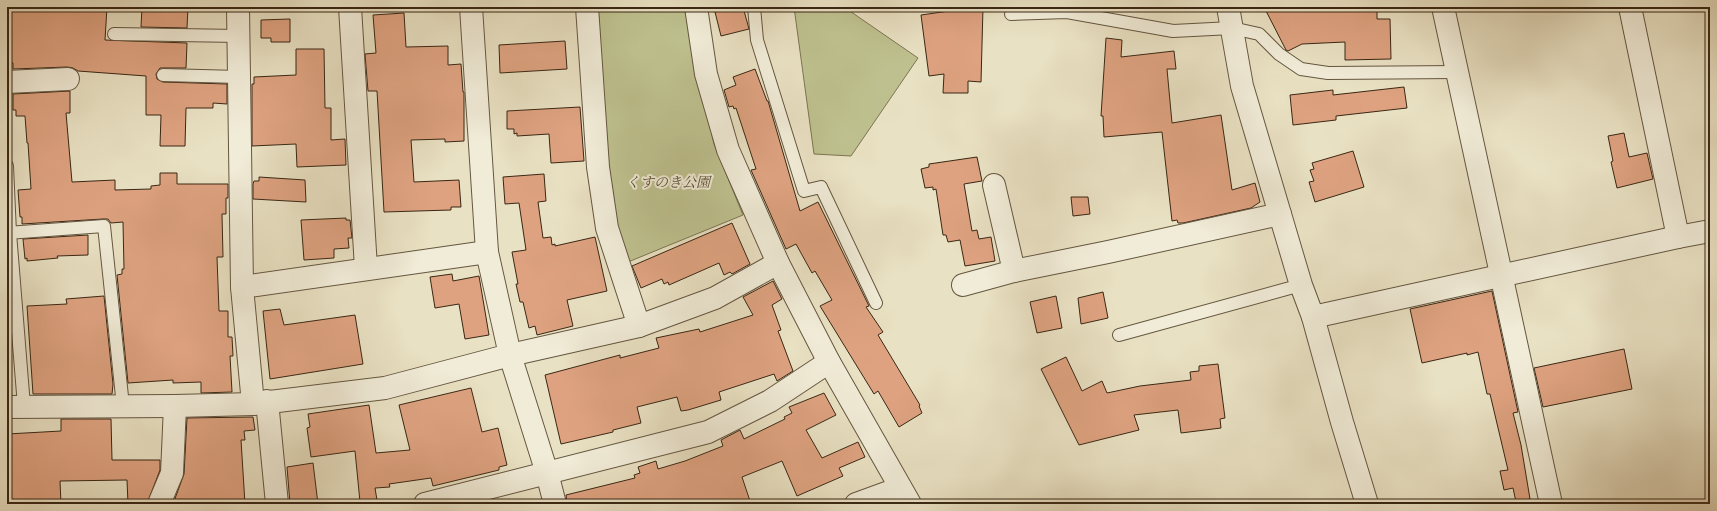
<svg xmlns="http://www.w3.org/2000/svg" width="1717" height="511" viewBox="0 0 1717 511" font-family="'Old Standard TT','Noto Serif JP',serif">
<style>
.green{fill:#bec18f;stroke:#7c7452}
.building{fill:#dea280;stroke:#392714}
.lines{fill:none;stroke-linecap:round;stroke-linejoin:round}
.service-casing{stroke:#655640;stroke-width:14}
.minor-casing{stroke:#655640;stroke-width:24}
.tertiary-casing{stroke:#655640;stroke-width:24}
.service{stroke:#f1ecd8;stroke-width:12}
.minor{stroke:#f1ecd8;stroke-width:22}
.tertiary{stroke:#f1ecd8;stroke-width:22}
.labels{text-anchor:middle;dominant-baseline:central;stroke-width:4;stroke-linejoin:round;paint-order:stroke}
.park-label{font-size:14px;font-style:italic;fill:#5a4e33;stroke:#f1ecd8}
</style>
<rect width="100%" height="100%" fill="#e9e1c3"/>
<filter id="stains"><feTurbulence type="fractalNoise" baseFrequency=".005" numOctaves="4"/><feColorMatrix values="0 0 0 0 .2 0 0 0 0 .09 0 0 0 0 .02 0 0 0 .5 -.17"/></filter>
<radialGradient id="worn" r=".72"><stop offset=".6" stop-color="#630" stop-opacity="0"/><stop offset="1" stop-color="#630" stop-opacity=".3"/></radialGradient>
<g class="green">
<path d="M598,7H689L699,76L714,144L743,215L628,262L614,214L608,168Z"/>
<path d="M794,7H844L918,58L851,156L814,154Z"/>
</g>
<g class="building">
<path d="M7,7H107L105,40L187,43L186,68H160L156,74L157,79L163,82L227,84V104L213,103V108H186L185,146H160L161,115H146V76L78,71L73,68L67,67L13,69V63H7Z"/>
<path d="M142,7H188L187,28L141,27Z"/>
<path d="M722,7H743L749,29L721,36L715,12L723,10Z"/>
<path d="M977,7H983L981,82L968,81V93H943L944,74L929,76L921,15Z"/>
<path d="M1264,7H1345V10L1377,9V19H1390L1391,59L1345,60V42L1302,44L1288,51L1286,50Z"/>
<path d="M404,13L406,47L448,46V65L461,64L463,92H464V141L445,142V139L411,140L414,182L459,180L461,207H451V210L384,212L377,91H368L365,54L376,53L373,15Z"/>
<path d="M290,19V42H271V38H261V20Z"/>
<path d="M1106,38L1122,40L1121,57L1174,51L1176,69H1167L1172,123L1221,115L1232,190L1255,183L1260,202L1251,208L1183,223H1178L1177,220L1172,221L1162,132L1104,137L1103,116H1101Z"/>
<path d="M565,41L567,69L500,73L499,45Z"/>
<path d="M296,49H324L325,108H331V140L345,139L346,165L297,167L296,144L252,146V84H254V77L296,75Z"/>
<path d="M755,69L767,101H768L800,211L818,202L869,306L866,307L883,332L878,335L920,405L919,406L922,413L899,427L878,391L874,394L820,306L832,300L815,271L812,273L796,244L786,249L751,170L756,169L736,108L734,109L733,106L729,107L724,90L736,85L733,77Z"/>
<path d="M1404,87L1407,108L1336,116V120L1293,125L1290,95L1333,90V95Z"/>
<path d="M70,91V113H66L72,182L115,180V190L151,189V186L160,185V173H177V184H228V198H226V214H222L223,257H217L219,311H228V337H232L233,356H230L232,392L201,393V382L173,383V380L128,383L117,275L122,274V269H124L123,222L111,223L108,219H103L22,224V217H20L18,190L31,189L28,143H27L25,116H16V110H13V94Z"/>
<path d="M580,107L584,161L551,163L549,134L517,136V133L514,134V129H507V111Z"/>
<path d="M1624,133L1629,157L1647,153L1653,179L1617,188L1611,162L1613,161L1608,136Z"/>
<path d="M1353,151L1364,187L1315,202L1309,182L1314,181L1310,170L1314,169L1312,163Z"/>
<path d="M977,157L982,181L964,184L972,231L977,230L979,239L991,237L995,261L965,266L960,240L948,242L946,235H943L936,189L933,190V187L925,188L921,169L929,167V164Z"/>
<path d="M544,174L546,201L538,202L543,238L551,237L552,245L555,244V246L595,237L607,291L567,300L573,326L537,335L535,326L529,328L523,302H520L516,284H518L512,252L526,250L519,203L505,204L503,177Z"/>
<path d="M259,177L305,180L306,202L253,199V184L254,181H259Z"/>
<path d="M1071,197H1088L1090,214L1073,216Z"/>
<path d="M346,218V220H350L352,238H348L349,248L334,249V258L304,260L301,220Z"/>
<path d="M732,223L750,264L732,274L730,272L724,275L719,263L669,285L668,282L664,284L662,279L641,288L632,266Z"/>
<path d="M88,235V255L57,256L58,258L27,261V258L25,259L23,239Z"/>
<path d="M452,274L453,281L479,276L489,335L465,339L459,304L435,308L430,277Z"/>
<path d="M773,281L782,299L772,305L781,330L778,331L793,371L777,381L774,374L719,392L721,400L688,410L681,411L677,397L637,407L641,423L613,430V432L561,444L545,375L620,355V358L659,348L656,338L699,329L700,332L753,315L743,297Z"/>
<path d="M1492,291L1518,412L1513,413L1521,445L1530,499L1516,502L1513,488L1504,490L1500,471L1508,470L1490,394H1487L1478,352L1467,355V353L1422,363L1410,309Z"/>
<path d="M1103,292L1108,318L1081,324L1078,298Z"/>
<path d="M104,296L113,384L112,394H33L27,306L67,304L66,299Z"/>
<path d="M1056,296L1062,328L1037,333L1030,302Z"/>
<path d="M280,309L284,325L355,315L363,364L270,379L263,311Z"/>
<path d="M1624,349L1632,389L1543,407L1534,368Z"/>
<path d="M1066,357L1082,391L1102,381L1107,393L1140,386L1191,380L1190,372L1199,371V366L1218,364L1225,418L1220,419L1221,428L1181,433L1178,410L1134,415L1139,430L1079,445L1041,369Z"/>
<path d="M471,388L482,432L498,428L507,465L499,467V470L433,486L431,478L389,484L390,487L375,488L377,500L360,502L355,451L311,457L307,428L310,427L308,414L369,405L376,453L410,450L399,405Z"/>
<path d="M824,393L836,415L806,430L822,458L858,442L865,457L839,468L843,476L797,496L782,461L742,477L751,504H567L566,495L635,478L634,475L640,473L638,467L656,461L658,469L685,461L723,446L721,440L740,430L744,439L785,419L784,417L792,413L789,407Z"/>
<path d="M253,417L255,430L244,431L245,440H241L245,504H173L184,474L187,418Z"/>
<path d="M61,419H111L112,460H160V470L147,504H128L127,480L60,481L61,504H7V434L61,431Z"/>
<path d="M313,463L318,504H290L287,467Z"/>
</g>
<g class="lines">
<defs>
<g id="service">
<path d="M754,7L757,40L804,191L821,187L876,303"/>
<path d="M1011,14L1067,12L1173,31L1232,28L1259,34L1279,54L1301,69L1328,73L1457,72"/>
<path d="M114,34L239,36"/>
<path d="M163,75L239,77"/>
<path d="M7,166L10,233L24,406"/>
<path d="M7,233L104,226L123,406"/>
<path d="M1119,335L1301,285"/>
</g>
<g id="minor">
<path d="M238,7L242,287L253,404"/>
<path d="M350,7L366,268"/>
<path d="M471,7L487,252L510,355L547,473L555,504"/>
<path d="M587,7L598,167L607,228L639,326"/>
<path d="M696,7L706,74L728,150L778,263L829,362L910,504"/>
<path d="M1443,7L1551,504"/>
<path d="M1630,7L1678,237"/>
<path d="M7,82L68,79"/>
<path d="M994,185L1014,271"/>
<path d="M963,285L1014,271L1108,252L1280,214"/>
<path d="M242,287L487,252"/>
<path d="M1313,317L1678,237L1710,231"/>
<path d="M267,401L277,504"/>
<path d="M7,407L175,406L253,404L385,388L510,355L639,326L715,298L778,263"/>
<path d="M159,504L172,473L175,406"/>
<path d="M425,504L708,432L770,401L829,362"/>
<path d="M856,504L900,488"/>
</g>
<path id="tertiary" d="M1228,7L1242,86L1301,285L1313,317L1342,422L1367,504"/>
</defs>
<use href="#service" class="service-casing"/>
<use href="#minor" class="minor-casing"/>
<use href="#tertiary" class="tertiary-casing"/>
<use href="#service" class="service"/>
<use href="#minor" class="minor"/>
<use href="#tertiary" class="tertiary"/>
</g>
<g class="labels">
<g class="park-label">
<text x="668" y="183">くすのき公園</text>
</g>
</g>
<rect width="1717" height="511" fill="none" stroke="#e9e1c3" stroke-width="24"/>
<rect x="8" y="8" width="1701" height="495" fill="none" stroke="#392714" stroke-width="2"/>
<rect x="12" y="12" width="1693" height="487" fill="none" stroke="#392714"/>
<rect width="100%" height="100%" filter="url(#stains)"/>
<rect width="100%" height="100%" fill="url(#worn)"/>
</svg>
